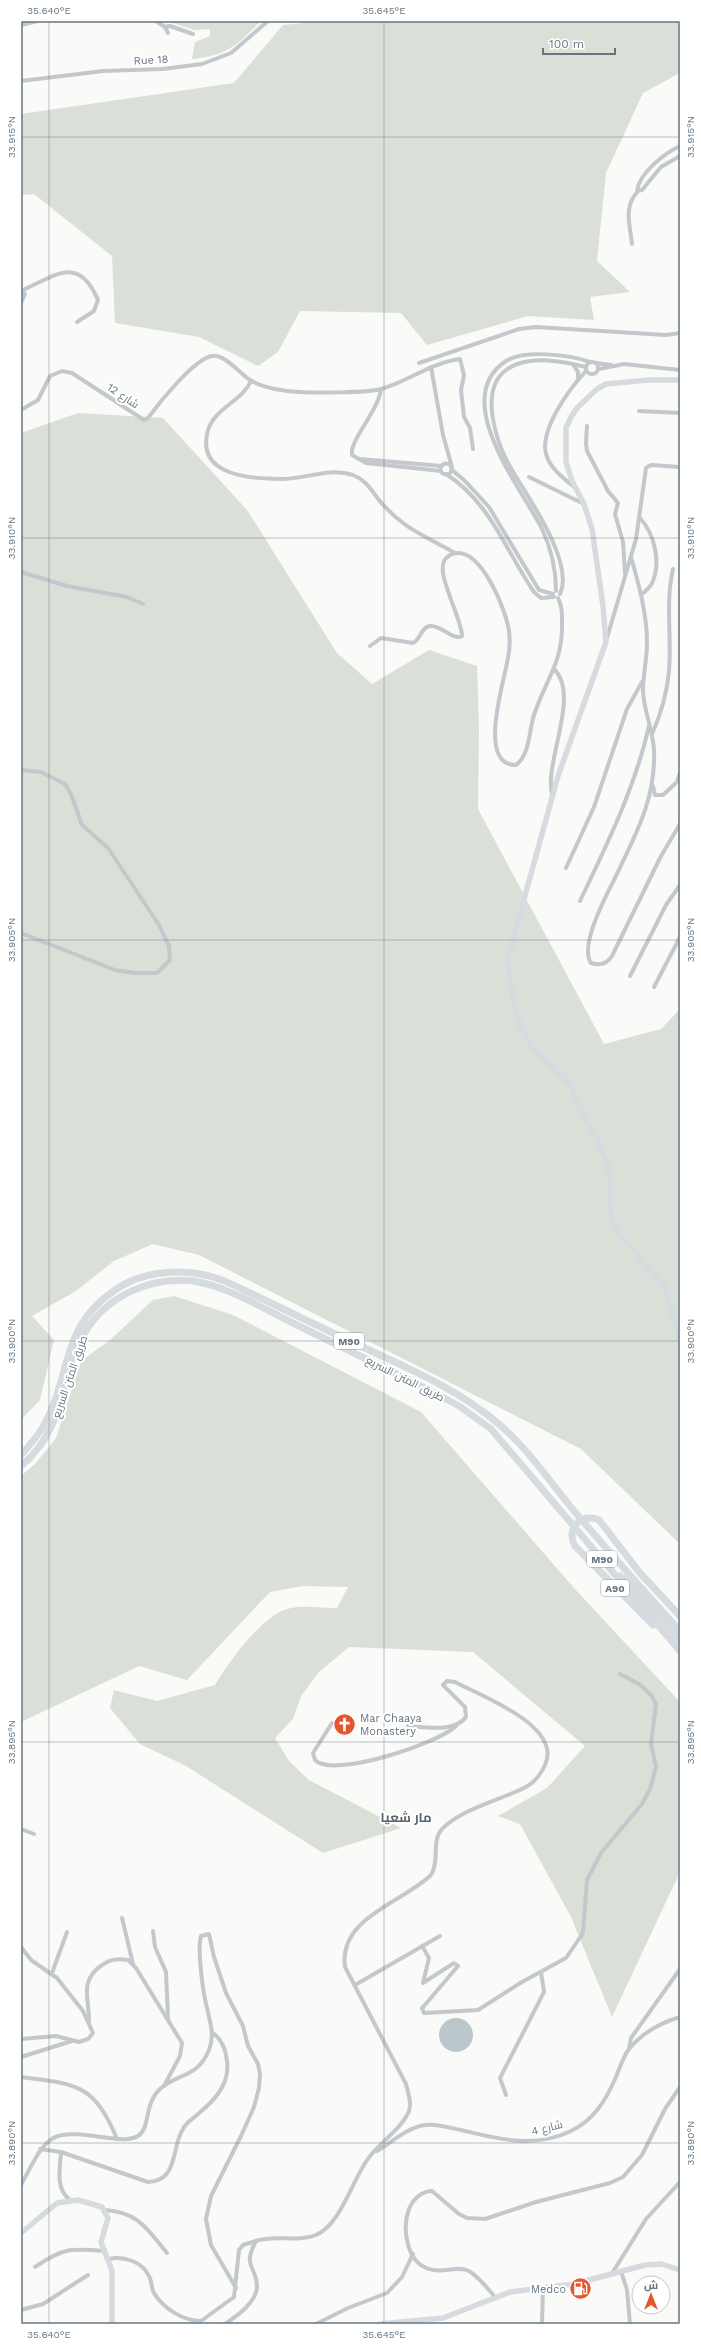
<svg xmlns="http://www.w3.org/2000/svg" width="701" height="2345" viewBox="0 0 701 2345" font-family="'Work Sans',Cairo,sans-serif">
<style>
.green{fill:#dadfd7}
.water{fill:#bbc7cb}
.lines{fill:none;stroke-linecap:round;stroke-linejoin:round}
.street{stroke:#c3c8cc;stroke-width:4}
.secondary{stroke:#d6dbdf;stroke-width:5.5}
.highway{stroke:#d6dbdf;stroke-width:7}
.ticks{fill:none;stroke:#657683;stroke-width:1;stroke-opacity:0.45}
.labels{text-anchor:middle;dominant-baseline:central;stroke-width:4;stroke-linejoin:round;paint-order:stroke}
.shield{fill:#fff;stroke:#939fa8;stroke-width:1}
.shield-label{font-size:10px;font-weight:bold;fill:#657683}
.street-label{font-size:11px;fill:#657683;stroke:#fff}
.poi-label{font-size:11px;fill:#657683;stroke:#fff;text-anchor:start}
.quarter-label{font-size:13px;font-weight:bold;fill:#57646e;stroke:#fff}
.neatline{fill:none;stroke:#657683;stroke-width:1.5}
.ticks-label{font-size:10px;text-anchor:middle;fill:#657683}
</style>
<rect width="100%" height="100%" fill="#fafaf8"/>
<g class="green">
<path d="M167,21H261C237,45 227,56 192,59L195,42L210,36V29L194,30Z"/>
<path d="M328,21H680V73L643,93L606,173L597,261L630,292L590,297L594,320L528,316L427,345L401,313L300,311L278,352L258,366L199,337L115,323L112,256L34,194L21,195V114L234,83L283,25Z"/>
<path d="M78,413L163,418L247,510L337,653L372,684L429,650L477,666L479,727L478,809L604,1044L661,1029L680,1009V1544L581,1449L199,1255L153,1244L114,1261L76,1291L32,1316L54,1340L40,1400L21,1420V433Z"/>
<path d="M174,1296L233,1315L421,1412L574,1588L680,1702V1872L612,2017L571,1917L520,1824L498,1816L547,1788L585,1746L473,1652L349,1647L319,1672L301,1696L293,1719L275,1738L289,1761L309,1780L401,1828L323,1853L186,1766L140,1744L110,1708L114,1690L157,1701L215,1685C229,1662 263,1613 291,1608C305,1605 322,1608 337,1608L348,1587L303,1586L270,1592L187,1680L139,1666L21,1722V1476L36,1463L56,1438L81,1361L110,1340L153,1300Z"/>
</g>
<circle class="water" cx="456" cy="2035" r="17"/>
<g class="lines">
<g class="street">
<path d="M156,21L165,27L168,33"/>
<path d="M21,25L38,21"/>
<path d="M165,27L170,26L193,34"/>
<path d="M21,81L103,71L163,69L202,64L231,53L268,21"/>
<path d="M680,146C665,153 639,173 637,191L642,190L661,167L680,156"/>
<path d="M632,244C630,225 623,207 638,191"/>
<path d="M23,290C56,275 79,255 98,300L94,311L77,322"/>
<path d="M21,303L25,294L21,289"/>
<circle cx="592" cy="368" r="6"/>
<path d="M419,363L519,329L536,327L666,335L680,333"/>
<path d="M596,363L611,365"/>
<path d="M573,364L578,372V380"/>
<path d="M431,367L443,435L452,467"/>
<path d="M599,369L624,364L680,370"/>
<path d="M251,381C242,401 215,408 208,430C195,476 251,479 282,479C306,479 329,467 353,475C366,480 371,490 379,500C403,529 424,535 455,553"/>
<path d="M381,389C379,410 349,441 352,455L366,463L441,471"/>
<path d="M21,410L38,400L50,376L62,371L72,373L144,420L148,418C159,403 194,359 212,356C225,354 239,373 250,380C263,388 284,391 299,392C316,393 366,393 381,389C407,382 430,363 460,359L464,375L461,390L464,417L470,428L473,449"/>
<path d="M639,411L680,413"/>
<path d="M587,426L586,443L587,451L608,491L618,503L615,514L623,542L625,573"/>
<path d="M360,459L442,466"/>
<circle cx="446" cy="469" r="5.5"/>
<path d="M452,470L464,480L489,507L539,590L553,594"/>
<path d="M446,474C490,502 506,551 534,592L541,598L554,597"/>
<path d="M529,477L584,504"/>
<path d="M574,487C565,479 551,469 547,457C537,432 570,388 586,371"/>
<path d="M640,518C654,533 661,561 653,581C651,587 646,591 641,595"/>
<path d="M631,557C639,585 647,614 647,643C647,659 643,675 643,691C644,712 653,730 654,750C656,800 635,835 615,878C606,896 579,946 591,963C600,966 607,964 612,956L661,856L680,824"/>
<path d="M21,572L67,586L127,597L143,604"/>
<path d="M556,591C556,570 551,548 542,529C523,490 448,399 506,361C525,349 570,355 590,362"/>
<path d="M560,594C575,562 527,496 512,470C497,445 478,391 506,370C527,354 562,361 586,367"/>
<path d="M607,638L636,539L646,468L651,465L680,467"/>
<path d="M370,646L381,638L413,643C421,639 421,627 430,626C442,625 453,641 462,636C463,626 445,589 443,573C442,565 443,559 450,555C479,541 506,610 509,631C510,640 510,649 508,658C505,679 476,766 516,765C530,755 529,730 534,715C546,678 563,664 562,622C562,613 562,606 558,598"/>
<path d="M652,734C661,714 667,693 669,671C672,637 665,603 673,569"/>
<path d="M21,770L41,772L65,784L71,794L82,825L108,848L159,925L169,946L170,960L157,973H135L115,970L21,933"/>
<path d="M653,786L655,795H663L677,782L680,773"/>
<path d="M552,794C544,763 580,696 555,670"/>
<path d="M566,868L594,807L627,709L642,682"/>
<path d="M580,901C607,844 635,788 649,726"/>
<path d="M630,976L666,905L680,885"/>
<path d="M654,987L680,937"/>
<path d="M332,1723L313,1753L315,1760C333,1779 439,1743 456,1726"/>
<path d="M21,1829L34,1834"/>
<path d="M122,1918L133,1964"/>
<path d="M153,1931L155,1947L166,1972L168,2018"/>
<path d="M422,1946L429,1958L423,1983L454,1963L458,1966L424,2006L422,2008L424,2013L478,2010L522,1982L566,1958L583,1933L587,1880L601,1853L642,1804L650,1789L656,1767L651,1744L656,1704L651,1695L639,1684L620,1674"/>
<path d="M21,1947L31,1960L57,1978L83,2011L93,2033L88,2039L79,2042L56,2036L21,2039"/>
<path d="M52,1973L67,1932"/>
<path d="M355,1985L440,1936"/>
<path d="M89,2021C89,1997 79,1981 102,1965C110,1959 118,1958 128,1960L136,1968L182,2043L180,2056L164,2086"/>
<path d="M629,2049L631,2038L680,1969"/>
<path d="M21,2057L72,2041"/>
<path d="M21,2077C75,2084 94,2083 117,2139"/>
<path d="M506,2095L500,2078L544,1992L541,1972"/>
<path d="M40,2149L61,2152L148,2182C179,2181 171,2147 183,2129C186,2122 193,2119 198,2114C215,2100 230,2084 227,2061C226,2049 221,2039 212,2032"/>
<path d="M377,2151C391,2143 408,2127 425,2125C437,2123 449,2128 461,2130C498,2139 534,2149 571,2131C594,2120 606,2100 616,2077C620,2067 623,2057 629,2049C642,2033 660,2023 680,2017"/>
<path d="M61,2152C60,2169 55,2189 70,2200"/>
<path d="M21,2185C49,2133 47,2129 109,2138C118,2139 129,2141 138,2136C151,2128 143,2104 161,2088C181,2072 197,2078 209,2050C215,2035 210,2022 207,2008C203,1993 197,1949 201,1936L209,1934L214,1957L226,1993L243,2026L248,2046L258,2064L260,2074L259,2088L254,2107L241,2136L211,2196L206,2219L211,2245L236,2288"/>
<path d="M105,2210C138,2212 147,2229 167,2253"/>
<path d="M109,2259C123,2256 142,2261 149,2276C152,2281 151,2288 154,2293C163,2308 183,2321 201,2321L234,2297L239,2250L243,2245L256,2241"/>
<path d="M35,2267C63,2248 70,2248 104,2251"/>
<path d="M621,2271L627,2290L630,2324"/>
<path d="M611,2275L646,2219L680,2182"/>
<path d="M495,2297C488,2289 479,2277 469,2271C457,2265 442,2274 429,2269C406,2262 402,2228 409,2209C413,2199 422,2191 432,2191L459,2214L467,2218L485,2219L536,2202L610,2183L623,2177L642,2155L665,2109L680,2087"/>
<path d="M21,2310L43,2304L88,2275"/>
<path d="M225,2324C237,2316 257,2302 257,2286C256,2265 242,2267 256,2241C275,2234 297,2243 316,2235C343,2223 353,2175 371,2155C382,2141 402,2128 409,2111C412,2102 408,2093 406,2084L345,1967C338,1918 402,1903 431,1875C440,1861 431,1841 442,1829C461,1809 501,1800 526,1787C535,1782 541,1774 545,1765C563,1726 481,1696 455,1682L447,1681L443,1685L465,1707L466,1717C455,1733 425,1727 408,1726"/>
<path d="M316,2324L348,2308L387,2293L402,2277L413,2254"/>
<path d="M542,2324L543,2287"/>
</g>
<g class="secondary">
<path d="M680,380H649L606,384L597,389L577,408L571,417L566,428V462L572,481L584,504L592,529L603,606L606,642L558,776L507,961L515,1008L521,1028L532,1047L570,1084L579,1108L595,1135L608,1165L610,1176V1207L612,1223L618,1233L665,1287L680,1339"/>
<path d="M21,2233L57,2203L78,2200L102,2207L108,2218L101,2242L112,2271V2324"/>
<path d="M380,2324L443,2318L510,2292L574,2284L645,2265L661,2264L680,2270"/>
</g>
<g class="highway">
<path d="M21,1455C29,1446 37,1437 43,1427C73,1374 58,1327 118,1288C141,1273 173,1269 200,1274C218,1277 234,1285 250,1293C276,1305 301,1318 327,1330C385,1359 450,1382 500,1425C526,1447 548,1479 570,1506C606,1549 643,1590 680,1631"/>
<path d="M21,1466C70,1424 56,1379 85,1332C107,1296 151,1276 193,1281C227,1286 260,1307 291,1322C337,1345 384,1368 431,1391L459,1406L491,1429L680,1651"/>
<path d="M620,1576L632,1585L680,1640"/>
<path d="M653,1625L575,1546C565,1529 581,1512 599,1520L640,1573L680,1616"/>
</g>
</g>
<path class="ticks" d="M49,21V2324M384,21V2324M21,137H680M21,538H680M21,940H680M21,1341H680M21,1742H680M21,2143H680"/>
<defs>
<symbol id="church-disc" viewBox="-11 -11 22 22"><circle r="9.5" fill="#e4572e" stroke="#fff"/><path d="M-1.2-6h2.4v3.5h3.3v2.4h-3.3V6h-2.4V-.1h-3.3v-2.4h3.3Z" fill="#fff"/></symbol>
<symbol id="fuel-disc" viewBox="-11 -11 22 22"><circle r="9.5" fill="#e4572e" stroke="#fff"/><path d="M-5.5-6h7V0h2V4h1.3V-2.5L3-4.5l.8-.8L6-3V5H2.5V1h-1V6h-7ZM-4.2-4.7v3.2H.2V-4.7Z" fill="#fff"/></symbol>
</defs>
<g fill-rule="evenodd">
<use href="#church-disc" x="332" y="1712" width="25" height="25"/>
<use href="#fuel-disc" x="568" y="2276" width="25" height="25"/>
</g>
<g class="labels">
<g class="shield">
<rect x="334" y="1333" width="30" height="16" rx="3"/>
<rect x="587" y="1551" width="30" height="16" rx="3"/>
<rect x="601" y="1580" width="28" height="16" rx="3"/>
</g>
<g class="shield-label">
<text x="349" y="1341">M90</text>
<text x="602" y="1559">M90</text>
<text x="615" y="1588">A90</text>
</g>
<g class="street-label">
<text transform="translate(151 60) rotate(-3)">Rue 18</text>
<text transform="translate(123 396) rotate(34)">شارع 12</text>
<text transform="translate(70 1377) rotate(-71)">طريق المتن السريع</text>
<text transform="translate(405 1379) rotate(27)">طريق المتن السريع</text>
<text transform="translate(547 2128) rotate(-14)">شارع 4</text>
</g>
<g class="poi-label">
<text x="360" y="1718">Mar Chaaya<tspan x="360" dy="13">Monastery</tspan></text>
<text x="566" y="2289" text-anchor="end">Medco</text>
</g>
<g class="quarter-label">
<text x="406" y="1817">مار شعيا</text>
</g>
</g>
<rect width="701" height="2345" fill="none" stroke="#ffffff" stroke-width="44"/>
<g transform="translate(651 2295)"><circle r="19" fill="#ffffff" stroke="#c1c8cd"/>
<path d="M0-3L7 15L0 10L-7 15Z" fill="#e4572e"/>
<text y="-6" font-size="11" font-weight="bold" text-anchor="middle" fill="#657683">ش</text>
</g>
<path d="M543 48v6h72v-6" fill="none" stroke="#657683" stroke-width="2"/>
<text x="549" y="48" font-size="12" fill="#657683" stroke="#ffffff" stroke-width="3" paint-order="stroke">100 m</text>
<rect x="22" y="22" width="657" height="2301" class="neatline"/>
<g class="ticks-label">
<text x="49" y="14">35.640°E</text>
<text x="384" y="14">35.645°E</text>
<text transform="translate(11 137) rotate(-90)" y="4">33.915°N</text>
<text transform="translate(690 137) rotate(-90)" y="4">33.915°N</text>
<text transform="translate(11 538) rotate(-90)" y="4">33.910°N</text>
<text transform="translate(690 538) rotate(-90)" y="4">33.910°N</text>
<text transform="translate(11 940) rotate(-90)" y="4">33.905°N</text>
<text transform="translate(690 940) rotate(-90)" y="4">33.905°N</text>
<text transform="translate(11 1341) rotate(-90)" y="4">33.900°N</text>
<text transform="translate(690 1341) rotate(-90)" y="4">33.900°N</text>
<text transform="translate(11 1742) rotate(-90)" y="4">33.895°N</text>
<text transform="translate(690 1742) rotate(-90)" y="4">33.895°N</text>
<text transform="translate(11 2143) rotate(-90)" y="4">33.890°N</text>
<text transform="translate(690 2143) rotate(-90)" y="4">33.890°N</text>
<text x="49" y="2338">35.640°E</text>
<text x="384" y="2338">35.645°E</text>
</g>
</svg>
